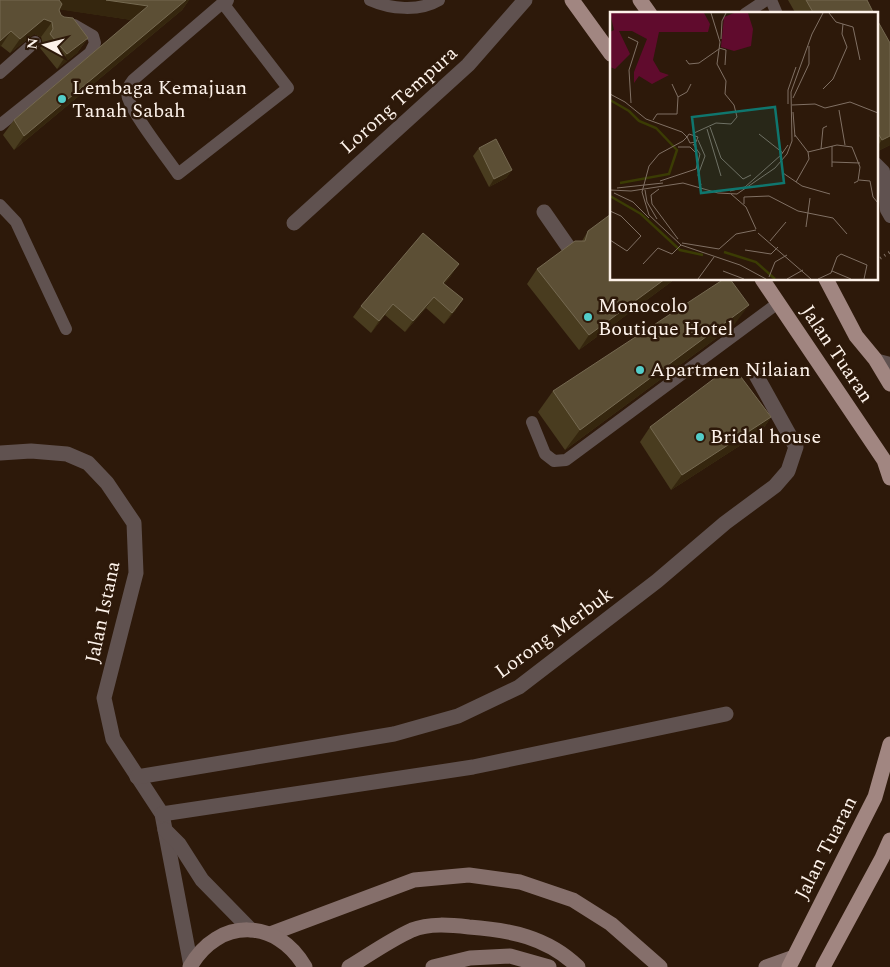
<svg xmlns="http://www.w3.org/2000/svg" width="890" height="967" viewBox="0 0 890 967" font-family="Spectral,serif">
<style>
.lines{fill:none;stroke-linecap:round;stroke-linejoin:round}
.path{stroke:#817064;stroke-width:3;stroke-dasharray:1 4;stroke-linecap:butt}
.service{stroke:#605250;stroke-width:12}
.minor{stroke:#605250;stroke-width:15}
.secondary{stroke:#856f6b;stroke-width:15}
.primary{stroke:#a18681;stroke-width:15}
.wall{fill:#493c1f}
.shaded-wall{fill:#35260e}
.building{fill:#5c4f35;stroke:#756951}
.poi-dot{fill:#53cdc9;stroke:#2d190a;stroke-width:2}
.labels{text-anchor:middle;dominant-baseline:central;stroke-width:5;stroke-linejoin:round;paint-order:stroke}
.poi-label{font-size:20px;fill:#fdf2ea;stroke:#2d190a;text-anchor:start}
.street-label{font-size:20px;fill:#fdf2ea;stroke:#2d190a}
.inset-river{fill:none;stroke:#3b3c04;stroke-width:2.5}
.inset-road{fill:none;stroke:#807064;stroke-width:1}
.view{fill:#0f766e;fill-opacity:0.15;stroke:#0f766e;stroke-width:2.5}
.inset-edge{fill:none;stroke:#fdf2ea;stroke-width:2.5}
</style>
<rect width="100%" height="100%" fill="#2d190a"/>
<g class="lines">
<path class="path" d="M876,261L890,252"/>
<g class="service">
<path d="M226,0L133,80C129,85 126,91 128,98C135,118 165,155 178,174L288,88L225,6L228,0"/>
<path d="M370,0C390,9 419,12 439,0"/>
<path d="M771,0L777,14"/>
<path d="M745,14L766,0"/>
<path d="M0,73L35,42"/>
<path d="M0,125L90,53L95,43L93,36L74,25H64"/>
<path d="M876,163L884,171L886,210L890,217"/>
<path d="M0,205L16,222L66,329"/>
<path d="M875,359L890,363"/>
<path d="M532,422L545,454L554,461L566,460L778,303"/>
</g>
<g class="minor">
<path d="M544,212L569,248"/>
<path d="M294,223L468,65L525,0"/>
<path d="M0,453L31,451L67,454L88,463L107,483L134,523L136,573L104,698L113,739L162,814L191,966"/>
<path d="M137,777L394,734L458,716L519,687L657,581L725,523L775,486L788,471L796,447L756,375"/>
<path d="M162,814L473,767L726,714"/>
<path d="M165,830L179,844L202,880L251,930"/>
</g>
<g class="secondary">
<path d="M270,934L414,880L469,875L520,882L573,900L611,924L660,967"/>
<path d="M190,967C218,917 277,918 305,967"/>
<path d="M349,967C369,955 390,940 412,930C429,923 451,925 469,927C510,930 547,937 578,967"/>
<path d="M433,967L470,958L510,956L549,967"/>
<path d="M766,967L794,957"/>
</g>
<g class="primary">
<path d="M572,0L611,54"/>
<path d="M640,0L650,14"/>
<path d="M762,279L884,460L890,478"/>
<path d="M826,279L856,336L875,359L890,384"/>
<path d="M789,967L875,797L890,744"/>
<path d="M823,967L882,858L890,840"/>
</g>
</g>
<g class="wall">
<path d="M0,0H189L182,10L14,150L3,135L14,120L132,20L59,9L61,15L88,38L77,53L57,69L40,48L43,44L41,37L34,34L10,53L1,46Z"/>
<path d="M788,0H867L874,14H796Z"/>
<path d="M876,18L890,145L876,152Z"/>
<path d="M479,148L512,170L506,178L489,187L473,156Z"/>
<path d="M588,231L611,279H675L579,350L527,284L537,269L582,241Z"/>
<path d="M451,276L444,284L463,299L455,311L444,324L426,308L405,332L385,315L371,333L353,317L361,306Z"/>
<path d="M734,325L565,450L538,412L553,391Z"/>
<path d="M771,417L761,432L671,490L640,442L650,427Z"/>
</g>
<g class="shaded-wall">
<path d="M48,0H106L148,6L138,21L43,7Z"/>
<path d="M186,0H189L182,10L14,150L24,136Z"/>
<path d="M44,19L52,22L41,37L34,34L10,53L20,39Z"/>
<path d="M11,31L1,46L0,47V41Z"/>
<path d="M88,38L77,53L57,69L67,54Z"/>
<path d="M890,136V145L876,152V148L882,140Z"/>
<path d="M512,170L506,178L489,187L494,179Z"/>
<path d="M459,264L451,276L435,294L443,283Z"/>
<path d="M665,279H675L579,350L589,335Z"/>
<path d="M434,297L426,308L405,332L413,321Z"/>
<path d="M463,299L455,311L444,324L452,313Z"/>
<path d="M393,304L385,315L371,333L379,321Z"/>
<path d="M749,305L734,325L565,450L580,430Z"/>
<path d="M771,417L761,432L671,490L682,475Z"/>
</g>
<g class="building">
<path d="M0,0H59L62,4L59,10L61,15L64,17L73,18L88,38L67,54L50,34L53,29L52,22L44,19L20,39L11,31L0,41Z"/>
<path d="M106,0H186L24,136L14,120L148,6Z"/>
<path d="M806,0H867L874,14H814Z"/>
<path d="M876,18L890,43V136L882,140L876,130Z"/>
<path d="M496,139L512,170L494,179L479,148Z"/>
<path d="M611,214V279H665L589,335L537,269L575,241H585L588,231Z"/>
<path d="M423,233L459,264L443,283L463,299L452,313L434,297L413,321L393,304L379,321L361,306Z"/>
<path d="M724,279H730L749,305L580,430L553,391Z"/>
<path d="M732,365L771,417L682,475L650,427Z"/>
</g>
<g class="poi-dot">
<circle cx="62" cy="99" r="5"/>
<circle cx="588" cy="317" r="5"/>
<circle cx="640" cy="370" r="5"/>
<circle cx="700" cy="437" r="5"/>
</g>
<g class="labels">
<g class="poi-label">
<text x="72" y="88">Lembaga Kemajuan<tspan x="72" dy="23">Tanah Sabah</tspan></text>
<text x="598" y="306">Monocolo<tspan x="598" dy="23">Boutique Hotel</tspan></text>
<text x="650" y="370">Apartmen Nilaian</text>
<text x="710" y="437">Bridal house</text>
</g>
<g class="street-label">
<text transform="translate(399 100) rotate(-42)">Lorong Tempura</text>
<text transform="translate(837 354) rotate(56)">Jalan Tuaran</text>
<text transform="translate(103 612) rotate(-78)">Jalan Istana</text>
<text transform="translate(554 633) rotate(-36)">Lorong Merbuk</text>
<text transform="translate(826 848) rotate(-63)">Jalan Tuaran</text>
</g>
</g>
<g transform="translate(610 12)">
<rect width="268" height="268" fill="#2d190a"/>
<path d="M0,1H94L100,12L98,20H49L43,48L50,60L59,63L42,72L29,64L24,71V60L37,27L22,19H9L20,42L5,57L0,55V20L4,18ZM124,1H138L143,17L141,34L124,39L111,35L114,5Z" fill="#600b2d"/>
<path class="inset-river" d="M0,88L19,99L29,109L46,116L67,138L59,162L10,171M0,184L31,202L70,238L93,243M114,240L146,250L165,267"/>
<path class="inset-road" d="M219,1L226,10L243,15L250,48M18,25L28,30L19,58L21,91M111,27L112,9L116,1M109,36L116,38L115,53M76,48L79,52L89,51L109,37M213,77L223,67L237,35L232,22L233,12M0,82L15,90L36,107L72,120L77,125L80,131L86,130L88,125L79,122L77,125L73,129L49,142L39,154L32,180L39,203L71,233L130,253L156,267M68,85L77,80L81,72M183,86L199,52V34M178,92V78L186,55M182,93L205,92L215,96L240,90L268,101M229,98L235,133M183,100L185,125M43,108L47,102H67L68,85L62,72M100,115L111,146L133,167L141,163M97,117L111,164M84,121L106,111L121,112L127,105L124,93L115,82L116,69L107,52L110,30L101,1M149,122L173,141M185,123L198,140L227,133L242,135L250,155L248,169L244,171M88,128L95,144L88,163L91,173M222,134V155M68,135H80L87,142M211,137L213,116L217,114M222,150L250,151M173,161L192,174L220,182M249,168L260,169L263,185L268,191M50,169L86,157L90,142L83,132M186,170L199,147L198,140M7,176L53,171M49,177L41,183L42,192L68,227M0,178L21,179L73,171L108,181L127,182L165,156L177,142L182,129L181,80L202,22L213,1M35,178L37,190L47,207M120,179L135,175L171,143L178,133M4,181L23,190L39,206M121,182L136,195L146,217M134,192V185L159,184L188,199L223,206L237,222M0,199L11,204L31,224L17,239L0,228M196,215L200,186M148,221L201,267M160,229L176,210M72,231L109,237L126,222L146,218M135,238L161,242L168,235M33,252L48,236L62,242L71,233M113,259L134,267M222,259L241,267M159,265L165,250L177,243M88,267L104,245M177,267L193,258M208,267L221,261L227,245L231,242L257,253L254,267"/>
<path class="view" d="M165,95L174,171L91,181L82,105Z"/>
<rect width="268" height="268" class="inset-edge"/>
</g>
<g transform="translate(45 45) rotate(277)" stroke="#2d190a" stroke-width="4" paint-order="stroke">
<path d="M0-4L9 19L0 12L-9 19Z" fill="#fdf2ea"/>
<text y="-8" font-size="14" font-weight="bold" text-anchor="middle" fill="#fdf2ea">N</text>
</g>
</svg>
